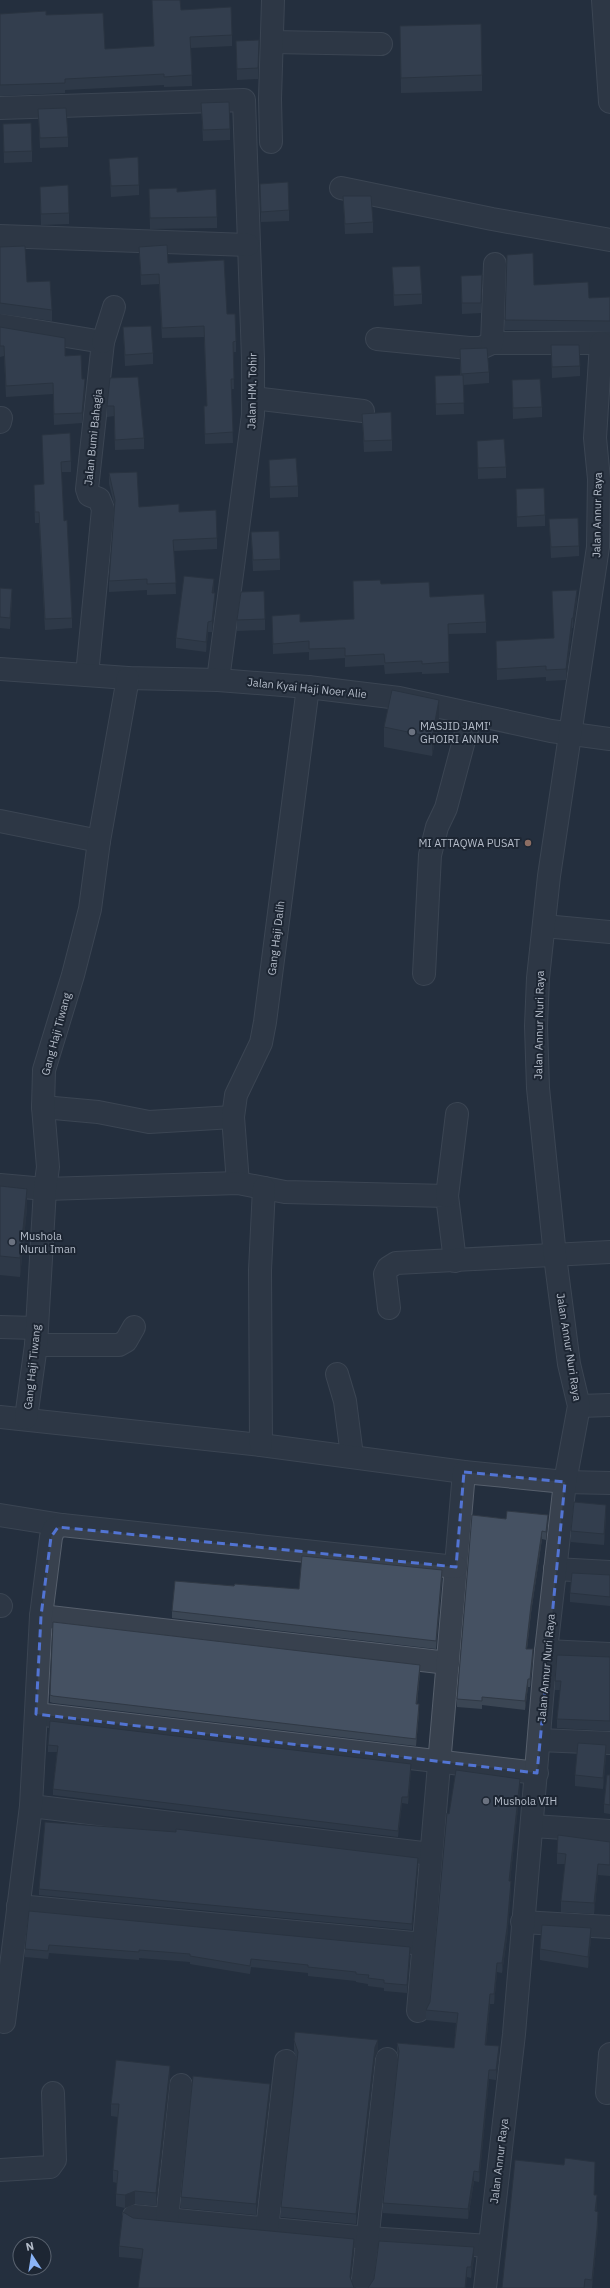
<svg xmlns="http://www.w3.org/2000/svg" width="610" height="2288" viewBox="0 0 610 2288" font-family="'IBM Plex Sans',sans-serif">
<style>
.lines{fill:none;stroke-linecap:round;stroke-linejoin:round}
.minor-casing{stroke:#565f6c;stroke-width:24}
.minor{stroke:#38414e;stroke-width:22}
.wall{fill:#3b4654}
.shaded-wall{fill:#303945}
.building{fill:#455162;stroke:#303945}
.marked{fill:none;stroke:#5274d3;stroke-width:3;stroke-dasharray:8 5;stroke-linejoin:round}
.worship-dot{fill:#6b7280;stroke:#1d2633;stroke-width:1.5}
.education-dot{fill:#8d6e63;stroke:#1d2633;stroke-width:1.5}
.labels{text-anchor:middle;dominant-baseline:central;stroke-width:4;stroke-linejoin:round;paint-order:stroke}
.street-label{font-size:11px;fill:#b4bcc9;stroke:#1d2633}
.poi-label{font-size:11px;fill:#b4bcc9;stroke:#1d2633;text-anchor:start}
</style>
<rect width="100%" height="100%" fill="#242f3e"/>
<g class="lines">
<defs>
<g id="minor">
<path d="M603,0L610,102"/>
<path d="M273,42L381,44"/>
<path d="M0,108L244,100L253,359V415L218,680"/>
<path d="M271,142L270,99L273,0"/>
<path d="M341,188L492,219L610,240"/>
<path d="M0,236L248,245"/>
<path d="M0,325L103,342L87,489L89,495L99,499L103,509L87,675"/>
<path d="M377,339L469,348H481L492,343H610"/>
<path d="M103,342L114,307"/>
<path d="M492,343L495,264"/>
<path d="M253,398L363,411"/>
<path d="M0,422L1,418"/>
<path d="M0,669L128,678L218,680L308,687L399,698L551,731L610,739"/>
<path d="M0,821L99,841"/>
<path d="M544,926L610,932"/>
<path d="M424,974L430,855L437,827L446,808L471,714"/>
<path d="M43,1107L98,1112L149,1122L233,1117"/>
<path d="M238,1183L233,1117L236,1095L261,1043L265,1022L308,687"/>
<path d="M0,1185L45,1189L238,1183L285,1192L447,1196L455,1261"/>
<path d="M447,1196L457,1114"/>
<path d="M389,1308L385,1274L388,1268L396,1263L610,1252"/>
<path d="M0,1327L36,1328"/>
<path d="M36,1345H119L126,1341L134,1327"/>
<path d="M337,1374L345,1401L352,1456"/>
<path d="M579,1406L610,1405"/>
<path d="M0,1417L261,1445L464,1472L565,1482L610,1483"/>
<path d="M26,1418L36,1345L45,1189L48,1167L43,1107L44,1070L73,975L90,909L99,841L128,678"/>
<path d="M261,1445L260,1270L264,1188"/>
<path d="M0,1515L62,1525"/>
<path d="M555,1569L610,1572"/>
<path d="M0,1605L1,1606"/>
<path d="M41,1616L448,1663"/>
<path d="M546,1651L610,1654"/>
<path d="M36,1714L537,1773"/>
<path d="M539,1740L610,1743"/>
<path d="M31,1806L431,1854"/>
<path d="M533,1826L610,1831"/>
<path d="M18,1906L424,1944"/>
<path d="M522,1922L610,1927"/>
<path d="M418,2011L464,1472"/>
<path d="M4,2022L31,1806L41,1616L51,1537L54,1529L62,1525L456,1567"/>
<path d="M607,2093L610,2054"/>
<path d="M0,2170L50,2167L55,2160L53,2093"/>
<path d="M134,2216L368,2238L489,2246"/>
<path d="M167,2219L181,2085"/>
<path d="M267,2229L286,2061"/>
<path d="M362,2288L387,2059"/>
<path d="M485,2288L514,2034L546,1651L565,1482L579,1406L569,1364L555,1256L538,1088L536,1026L538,978L549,876L598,547L599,479L595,438L601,343"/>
</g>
</defs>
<use href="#minor" class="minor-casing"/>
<use href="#minor" class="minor"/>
</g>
<g class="wall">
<path d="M152,0L181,10L232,35V46L191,48L192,86L164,87V85L65,90V93L0,96V14L46,15L105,49L154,47Z"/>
<path d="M400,26L482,75V91L401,93Z"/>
<path d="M236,41L259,51L258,79L237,80Z"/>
<path d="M201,103L230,129V140L203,141Z"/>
<path d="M38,109L68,137V147L40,148Z"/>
<path d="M3,124L32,151V162L4,163Z"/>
<path d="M109,159L139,185V195L111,197Z"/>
<path d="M260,184L289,210V221L261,222Z"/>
<path d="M40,187L69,213V224L41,225Z"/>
<path d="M149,189L177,192L217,217V228L150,229Z"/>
<path d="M343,196L373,222V233L345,234Z"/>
<path d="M0,247L27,282L52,310V321L0,314Z"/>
<path d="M139,247L168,263L227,314L236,341V352H233L234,389H231L233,443L205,444L204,406H207L204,337L162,338L159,284L141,285Z"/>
<path d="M392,267L422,294V304L394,306Z"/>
<path d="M461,276L482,285L481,313L462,314Z"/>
<path d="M534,285L589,298L610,297V332L505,330V320Z"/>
<path d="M0,327L65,356L82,379L85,390L82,423L54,425L53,394L6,397L4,356L0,357Z"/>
<path d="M123,327L153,353V364L125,366Z"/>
<path d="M551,345L580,366V376L552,378Z"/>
<path d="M460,349L489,372V383L463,385L464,414L436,415L435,376L460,375Z"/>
<path d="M110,378L144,438V449L115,450L114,416L107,417V406Z"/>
<path d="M512,380L542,407V417L513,419Z"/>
<path d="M362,414L392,440V451L364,452Z"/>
<path d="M42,435L71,461V472H61L64,521L72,618V628L45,630L39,523H35L34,495V485L44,484Z"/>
<path d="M477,441L506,467V478L478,479Z"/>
<path d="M269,460L298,486V497L270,498Z"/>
<path d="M109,473L139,507L179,512L217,538V549L174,551L176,594L147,595V590L109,592V581L115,508L109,484Z"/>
<path d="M516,489L545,515V526L517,527Z"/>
<path d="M549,519L579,546V556L551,558Z"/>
<path d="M251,532L280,559V570L253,571Z"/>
<path d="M353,581L381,584L430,597L486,622V633L448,634L449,673L422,674V672L385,674L384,665L345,667V658L309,660V652L273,654L272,616L300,622L354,619Z"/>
<path d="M0,588L12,599L10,629L0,628Z"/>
<path d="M214,590L213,593L215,604L212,632H208L206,652L176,648V638Z"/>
<path d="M552,591L577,600L573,628H572L566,680L546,681V677L497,680L496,641L554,638Z"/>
<path d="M265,619V630L237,631V620Z"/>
<path d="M439,720L432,756L384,747V727Z"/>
<path d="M0,1186L27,1208L20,1277L0,1275Z"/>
<path d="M472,1515L548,1524L546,1540L542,1539L531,1613L527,1649L533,1657L530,1687H528L525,1710L482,1705V1709L457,1707V1699Z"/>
<path d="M606,1516L604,1545L571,1542V1531Z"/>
<path d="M609,1575H610V1606L570,1602V1593Z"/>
<path d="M442,1578L436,1649L172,1618V1611L234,1586L299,1589Z"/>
<path d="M610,1657V1731L557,1728V1719L560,1690H555V1681Z"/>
<path d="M420,1672L417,1704L419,1712L416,1746L53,1703L50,1702V1695Z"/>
<path d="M48,1745L411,1771L408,1804L402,1803L398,1837L53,1795V1789L57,1752H48Z"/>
<path d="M606,1755L603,1789L575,1786V1775Z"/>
<path d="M610,1775V1814L604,1813V1804Z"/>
<path d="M520,1789L510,1881L511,1891L507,1938L502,1973L497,1972L494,2004H490L486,2045L499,2056L496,2080L489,2079L479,2182L474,2181L468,2219L383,2213V2203L399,2057L397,2053V2043L454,2048L456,2023L426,2020V2010L430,2002L449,1814Z"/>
<path d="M610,1842V1876L598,1875L594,1914L561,1912V1901L565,1864H557V1853Z"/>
<path d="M418,1865L412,1930L39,1895V1889Z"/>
<path d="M29,1911L410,1955L407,1993L384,1991V1988L368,1986V1984L356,1982V1981L308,1976V1973L251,1967L250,1974L190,1964V1962L139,1958V1960L49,1953L48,1959L25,1957V1949Z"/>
<path d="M591,1938L588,1968L540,1960V1949Z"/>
<path d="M294,2040L378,2051L375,2058L356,2224L281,2217V2207L297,2060L294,2051Z"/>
<path d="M170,2079L156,2206L135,2204L125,2208L116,2206V2194L117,2183L113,2182V2170L118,2117L111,2116V2104Z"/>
<path d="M270,2095L256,2215L181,2208V2197Z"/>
<path d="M595,2171L594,2195L597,2205L596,2211L598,2221L597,2239L592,2288H502Z"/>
<path d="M133,2218L354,2249L350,2279L354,2288L142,2259L119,2257V2246Z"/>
<path d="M474,2258L471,2278L467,2277L368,2288Z"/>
</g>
<g class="shaded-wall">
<path d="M85,379V390L82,423V413Z"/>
<path d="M214,579V590L212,604V593Z"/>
<path d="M12,589V599L10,629V618Z"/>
<path d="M577,590V600L573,628V618Z"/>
<path d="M215,593V604L212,632V621Z"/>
<path d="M572,618V628L566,680V669Z"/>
<path d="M208,622V632L206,652V642Z"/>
<path d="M439,700V720L432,756V737Z"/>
<path d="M27,1189V1208L20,1277V1258Z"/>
<path d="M606,1505V1516L604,1545V1534Z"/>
<path d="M548,1515V1524L546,1540V1532Z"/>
<path d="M542,1531V1539L531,1613L526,1657V1649L531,1605Z"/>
<path d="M442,1570V1578L436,1649V1641Z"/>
<path d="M533,1649V1657L530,1687V1679Z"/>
<path d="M420,1665V1672L416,1712V1704Z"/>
<path d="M528,1679V1687L525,1710V1701Z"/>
<path d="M419,1704V1712L416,1746V1739Z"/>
<path d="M606,1745V1755L603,1789V1778Z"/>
<path d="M411,1764V1771L408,1804V1797Z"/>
<path d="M520,1779V1789L509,1891V1881Z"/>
<path d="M402,1797V1803L398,1837V1831Z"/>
<path d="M418,1858V1865L412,1930V1924Z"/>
<path d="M598,1864V1875L594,1914V1903Z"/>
<path d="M511,1881V1891L507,1938L502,1973V1963Z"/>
<path d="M591,1928V1938L588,1968V1957Z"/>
<path d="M410,1947V1955L407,1993V1985Z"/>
<path d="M497,1963V1972L494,2004V1994Z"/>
<path d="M490,1994V2004L485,2054V2045Z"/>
<path d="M378,2040V2051L375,2058L356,2224V2214L375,2047Z"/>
<path d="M499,2046V2056L496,2080V2070Z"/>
<path d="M170,2066V2079L156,2206V2193Z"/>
<path d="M489,2070V2079L479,2182V2172Z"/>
<path d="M270,2084V2095L256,2215V2204Z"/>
<path d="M474,2171V2181L468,2219V2209Z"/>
<path d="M135,2191V2204L125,2208V2195Z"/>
<path d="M597,2195V2205L595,2221V2211Z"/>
<path d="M598,2212L597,2239L592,2288V2280Z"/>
<path d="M354,2239V2249L350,2287V2277Z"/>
<path d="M474,2247V2258L471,2278V2267Z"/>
<path d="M467,2267V2277L466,2288H465Z"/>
</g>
<g class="building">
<path d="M152,0H180L181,10L231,7L232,35L190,37L192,75L164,77V74L65,79V83L0,85V14L46,11V15L103,13L105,49L154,46Z"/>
<path d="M481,24L482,75L401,78L400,26Z"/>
<path d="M259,40L258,68L237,69L236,41Z"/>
<path d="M229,102L230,129L203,130L201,103Z"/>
<path d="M66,108L68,137L40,138L38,109Z"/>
<path d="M31,123L32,151L4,152L3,124Z"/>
<path d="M138,157L139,185L111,186L109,159Z"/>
<path d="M288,182L289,210L261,212L260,184Z"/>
<path d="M68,185L69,213L41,214L40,187Z"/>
<path d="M177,188V192L216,189L217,217L150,218L149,189Z"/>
<path d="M343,196H371L373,222L345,224Z"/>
<path d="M167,245L168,263L224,260L227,314H235L236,341L233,342L234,379H231L233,432L205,434L204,406H207L204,326L162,328L159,274L141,275L139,247Z"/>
<path d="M25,246L27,282L50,281L52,310L0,303V247Z"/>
<path d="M533,253L534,285L588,282L589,298L610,297V321L505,320L507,255Z"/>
<path d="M420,266L422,294L394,295L392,267Z"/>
<path d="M482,275L481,303H462L461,276Z"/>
<path d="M151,326L153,353L125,355L123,327Z"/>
<path d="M0,327L65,338V356L81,355L82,379H85L82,413L54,414L53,383L6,386L4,346H0Z"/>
<path d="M551,345H579L580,366L552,367Z"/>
<path d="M487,348L489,372L461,374L460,349Z"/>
<path d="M463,375L464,403L436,404L435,376Z"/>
<path d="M138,377L144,438L115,440L114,406H107L110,378Z"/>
<path d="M540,379L542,407L513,408L512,380Z"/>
<path d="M391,412L392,440L364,441L362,414Z"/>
<path d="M70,433L71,461L61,462L64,521L67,520L72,618L45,619L39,512H35L34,485L44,484L42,435Z"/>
<path d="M504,439L506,467L478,468L477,441Z"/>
<path d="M296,458L298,486L270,487L269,460Z"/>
<path d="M137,472L139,507L179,504V512L216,510L217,538L173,540L176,583L147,584V579L109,581L115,500L109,473Z"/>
<path d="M544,488L545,515L517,517L516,489Z"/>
<path d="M578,518L579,546L551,547L549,519Z"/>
<path d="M279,531L280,559L253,560L251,532Z"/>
<path d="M184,576L214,579L212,593H215L212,621L208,622L206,642L176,638Z"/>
<path d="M380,580L381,584L429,582L430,597L484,594L486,622L448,624L449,662L422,664V661L385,663L384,654L345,656V648L309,649V641L273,644L272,616L300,614V622L354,619L353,581Z"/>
<path d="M0,588L12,589L10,618L0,617Z"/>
<path d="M577,590L573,618H572L566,669L546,670V666L497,669L496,641L554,638L552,591Z"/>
<path d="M264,591L265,619L237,620L241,592Z"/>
<path d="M392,690L439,700L432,737L384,727Z"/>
<path d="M0,1186L27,1189L20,1258L0,1256Z"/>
<path d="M574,1502L606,1505L604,1534L571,1531Z"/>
<path d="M507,1511L548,1515L546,1532L542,1531L531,1605L526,1649H533L530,1679H528L525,1701L482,1697V1701L457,1699L472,1515L506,1519Z"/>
<path d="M302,1556L442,1570L436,1641L172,1611L175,1581L234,1586L235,1584L299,1589Z"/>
<path d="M572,1573L610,1575V1597L570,1593Z"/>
<path d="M53,1622L420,1665L416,1704H419L416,1739L53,1696L50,1695Z"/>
<path d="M557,1655L610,1657V1721L557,1719L561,1681H555Z"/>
<path d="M50,1721L411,1764L408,1797H402L398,1831L53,1789L58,1746L48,1745Z"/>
<path d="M578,1743L606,1745L603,1778L575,1775Z"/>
<path d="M456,1770L520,1779L509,1881H511L507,1928L502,1963H497L494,1994H490L485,2045L499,2046L496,2070H489L479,2172L474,2171L468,2209L383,2203L399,2051L397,2043L454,2048L458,2013L426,2010L430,2002L447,1813L449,1814Z"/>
<path d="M607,1775H610V1805L604,1804Z"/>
<path d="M45,1822L176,1832V1829L418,1858L412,1924L39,1889Z"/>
<path d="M558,1835L610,1842V1865L598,1864L594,1903L561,1901L566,1854L557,1853Z"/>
<path d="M29,1911L410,1947L407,1985L384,1983V1980L368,1978L369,1975L356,1974V1972L308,1967V1965L251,1959L250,1966L190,1956V1954L139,1950V1952L49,1945L48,1951L25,1949Z"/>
<path d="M542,1925L591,1928L588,1957L540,1949Z"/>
<path d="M295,2032L378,2040L375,2047L356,2214L281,2207L298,2052L294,2040Z"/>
<path d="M116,2060L170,2066L156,2193L135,2191L125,2195L116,2194L118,2171L113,2170L119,2104H111Z"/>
<path d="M193,2076L270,2084L256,2204L181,2197Z"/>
<path d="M565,2158L595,2162L594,2195H597L595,2211L598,2212L597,2229L592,2280L585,2279L584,2288H502L515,2160L564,2165Z"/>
<path d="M123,2212L133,2218L354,2239L350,2277L354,2288H356H138L143,2249L119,2246Z"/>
<path d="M379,2241L474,2247L471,2267H467L465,2288H368L374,2279Z"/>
</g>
<path d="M0 0H610V2288H0ZM464,1472L565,1482L537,1773L36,1714L41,1616L51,1537L58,1527L456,1567Z" fill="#242f3e" fill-opacity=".55" fill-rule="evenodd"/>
<path class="marked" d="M464,1472L565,1482L537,1773L36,1714L41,1616L51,1537L58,1527L456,1567Z"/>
<g class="worship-dot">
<circle cx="412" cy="732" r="4"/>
<circle cx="12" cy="1242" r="4"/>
<circle cx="486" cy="1801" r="4"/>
</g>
<circle class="education-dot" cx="528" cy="843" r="4"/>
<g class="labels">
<g class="street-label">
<text transform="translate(252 391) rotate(-89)">Jalan HM. Tohir</text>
<text transform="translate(93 437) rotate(-84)">Jalan Bumi Bahagia</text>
<text transform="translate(597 515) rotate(-89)">Jalan Annur Raya</text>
<text transform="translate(307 688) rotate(6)">Jalan Kyai Haji Noer Alie</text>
<text transform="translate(276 938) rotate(-83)">Gang Haji Dalih</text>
<text transform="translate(539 1025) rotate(-89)">Jalan Annur Nuri Raya</text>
<text transform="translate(56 1034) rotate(-75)">Gang Haji Tiwang</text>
<text transform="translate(569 1347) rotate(81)">Jalan Annur Nuri Raya</text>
<text transform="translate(32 1367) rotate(-84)">Gang Haji Tiwang</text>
<text transform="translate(546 1668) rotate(-85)">Jalan Annur Nuri Raya</text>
<text transform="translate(499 2161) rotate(-83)">Jalan Annur Raya</text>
</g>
<g class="poi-label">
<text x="420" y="726">MASJID JAMI'<tspan x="420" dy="13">GHOIRI ANNUR</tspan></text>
<text x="520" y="843" text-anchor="end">MI ATTAQWA PUSAT</text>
<text x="20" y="1236">Mushola<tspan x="20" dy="13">Nurul Iman</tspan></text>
<text x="494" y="1801">Mushola VIH</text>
</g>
</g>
<g transform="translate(32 2256) rotate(348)"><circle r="19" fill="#1d2633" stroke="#59626f"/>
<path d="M0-3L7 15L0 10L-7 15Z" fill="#8ab4f8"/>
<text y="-6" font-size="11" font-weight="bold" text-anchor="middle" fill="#b4bcc9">N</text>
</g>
</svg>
